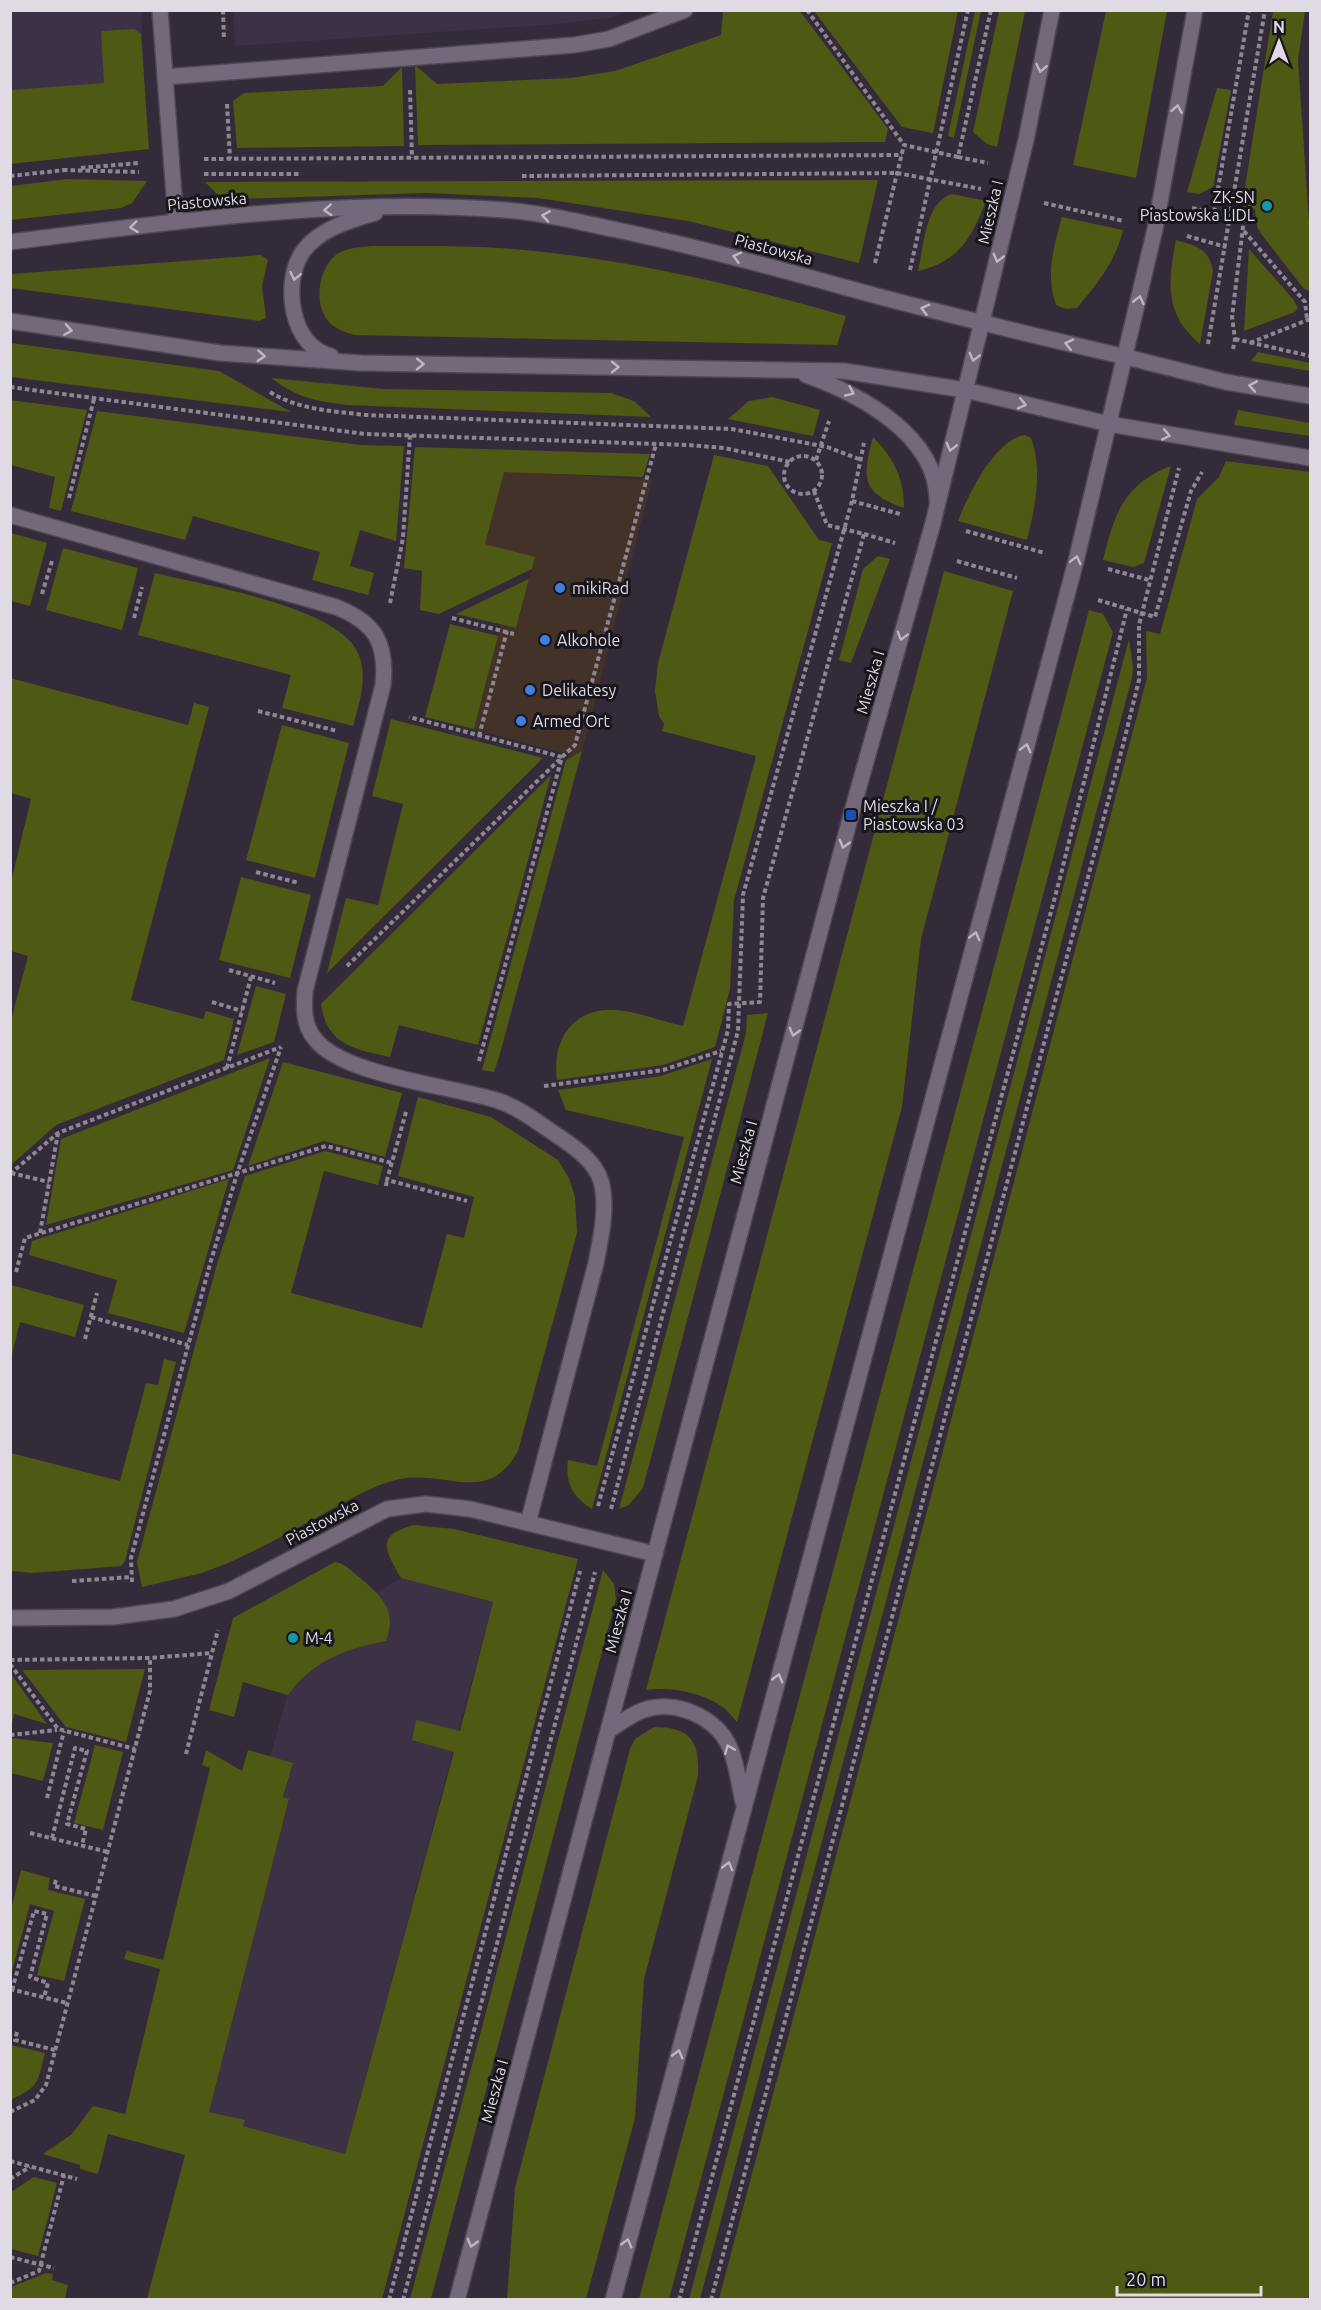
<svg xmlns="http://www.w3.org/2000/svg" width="1321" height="2310" viewBox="0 0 1321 2310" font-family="Ubuntu,sans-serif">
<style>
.commercial{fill:#433228}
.built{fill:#3d3145}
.green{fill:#4e5913}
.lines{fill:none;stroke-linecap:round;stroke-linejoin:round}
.service-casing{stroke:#4e4753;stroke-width:18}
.minor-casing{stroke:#4e4753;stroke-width:18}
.tertiary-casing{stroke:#4e4753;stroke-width:18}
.path{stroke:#8e8793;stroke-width:4;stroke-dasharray:4.5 3;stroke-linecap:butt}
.service{stroke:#73697a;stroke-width:15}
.minor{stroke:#73697a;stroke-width:15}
.tertiary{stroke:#73697a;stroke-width:15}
.oneway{stroke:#bfb8c4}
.culture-dot{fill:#0f9aa8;stroke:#19151c;stroke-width:2}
.shop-dot{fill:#3f7fe0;stroke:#19151c;stroke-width:2}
.transit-dot{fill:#1a4fb4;stroke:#19151c;stroke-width:2}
.labels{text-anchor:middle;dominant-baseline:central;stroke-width:6;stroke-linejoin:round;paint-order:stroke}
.poi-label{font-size:16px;fill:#dfdae3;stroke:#19151c;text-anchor:start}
.street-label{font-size:16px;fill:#dfdae3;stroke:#19151c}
</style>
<rect width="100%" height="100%" fill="#332b39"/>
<path class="commercial" d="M504,471L652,480L582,751L574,756L474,729L501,625L516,628L535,558L485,544Z"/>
<g class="built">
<path d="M11,11H141L144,81L11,90Z"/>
<path d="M233,11V10L630,11L608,18L559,24L235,46Z"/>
<path d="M401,1578L493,1602L345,2154L243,2126L245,2120L209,2112L289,1800L283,1798L293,1763L270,1757L293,1676L318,1627Z"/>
</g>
<g class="green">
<path d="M723,11H800L888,129L885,142L418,145L415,65L437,84L571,78L615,71L721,35Z"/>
<path d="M814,11H958L933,133L902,127Z"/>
<path d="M975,11H981L954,138L948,136Z"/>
<path d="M999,11H1025L997,147L987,144L973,132Z"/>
<path d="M1106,11H1167L1136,178L1073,165Z"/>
<path d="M1273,11H1305L1298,60L1310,237V291L1304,289L1262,235L1257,227L1255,209L1242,206Z"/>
<path d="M134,29L141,34L149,149L11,164V90L104,83L101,31Z"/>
<path d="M402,67L404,146L237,148L233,101L244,93L383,86Z"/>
<path d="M1217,88L1231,90L1213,187L1199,194L1187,192Z"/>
<path d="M67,179L147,181L132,203L121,208L11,220V186Z"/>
<path d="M878,180L859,263L688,221L538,198L427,193L234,199L217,194L205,182Z"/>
<path d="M952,194L986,201C971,239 959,261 918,271C924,246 925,202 952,194Z"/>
<path d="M1062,217L1123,230C1116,261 1097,284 1077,308L1066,309L1056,305C1045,275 1054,246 1062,217Z"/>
<path d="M1176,240C1196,246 1209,248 1213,271L1200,344C1164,314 1168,282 1176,240Z"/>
<path d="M374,246C424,246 474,245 524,250C634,260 740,286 846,316L837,345L354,335C345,332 336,329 329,322C313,304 318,268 337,254C347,247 362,247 374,246Z"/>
<path d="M1249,249L1293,299L1298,308L1295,312L1244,331Z"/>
<path d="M261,255L268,260L262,286L266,318L259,321L11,288V274Z"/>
<path d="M11,343L219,371L291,412L11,377Z"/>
<path d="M1258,352L1310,363V371L1251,361Z"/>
<path d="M271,378L384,389L611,393L634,401L651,417L347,405C315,401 298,398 271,378Z"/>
<path d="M772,397L820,410L813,436L728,419L749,401Z"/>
<path d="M10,400L87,410L61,511L49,508L55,477L11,465Z"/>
<path d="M1238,410L1310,423V436L1234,425Z"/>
<path d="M97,411L361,445L404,446L396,541L360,530L350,566L374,573L368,595L312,580L320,552L193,516L185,540L71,511Z"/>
<path d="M1025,435L1031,438C1043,470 1035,508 1027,540L958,521C968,495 994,440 1025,435Z"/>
<path d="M873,437C894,458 904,479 904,508C861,493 862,478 873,437Z"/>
<path d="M415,447L650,454L643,477L504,472L485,544L535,557L532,569L439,614L420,610L422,571L404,568Z"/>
<path d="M714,455L768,466L819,540L832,543L734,900L730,989L715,1047L663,1065L557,1080C551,1035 578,1003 625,1011C644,1014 664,1022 683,1026L756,756L662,731L664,724L659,716L655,691L658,663Z"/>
<path d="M1226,461L1310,472V2299H719L1129,746L1147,678L1146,631L1160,634L1197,499L1219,477Z"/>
<path d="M1171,466L1144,563L1133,567L1103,560C1114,514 1124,484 1171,466Z"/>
<path d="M11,533L47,543L30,606L11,601Z"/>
<path d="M63,548L138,568L122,630L46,610Z"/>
<path d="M878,556L890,559L851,663L839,660L863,569Z"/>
<path d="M944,571L1013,591L921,939L902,1107L737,1722C733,1718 729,1712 724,1708C705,1693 670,1686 646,1690Z"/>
<path d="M155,573C202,585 346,607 360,658C367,681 359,704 353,726L282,708L291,675L138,635Z"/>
<path d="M529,579L516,628L456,614Z"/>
<path d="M1089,610L1103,614L1113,632L669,2299H639Z"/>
<path d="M450,624L498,636L474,729L425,717Z"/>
<path d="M1129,639L1133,667L1132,678L700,2299H689Z"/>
<path d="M10,678L188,725L194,703L209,707L131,1000L203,1019L206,1011L234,1019L224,1060L56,1125L11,1165V1020L28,956L11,951V882L31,799L11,793Z"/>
<path d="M391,719L543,758L327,973L346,898L378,905L403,804L372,796Z"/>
<path d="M282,725L349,743L315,878L246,860Z"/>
<path d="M582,751L499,1057L494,1072L482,1070L566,760Z"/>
<path d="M551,775L478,1045L399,1025L390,1057C355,1049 327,1046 321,1004Z"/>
<path d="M241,877L311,895L290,978L219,960Z"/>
<path d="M256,986L286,994L274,1042L237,1055Z"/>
<path d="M768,1013L643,1488L629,1505L619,1509L746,1033L747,1015Z"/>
<path d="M270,1058L233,1170L46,1225L61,1139Z"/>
<path d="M712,1059L592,1509C572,1497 565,1482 568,1460L597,1466L684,1137L566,1110L558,1090L661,1076Z"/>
<path d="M283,1062L402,1093L385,1157L324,1141L248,1166Z"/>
<path d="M418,1097L491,1117L558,1160L569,1178L575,1197L577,1233L518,1451C488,1506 448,1470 400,1479C376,1484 355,1497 334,1508C299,1527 264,1547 228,1563L202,1573L142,1587L137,1562L217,1264L245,1176L325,1151L383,1166L378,1185L324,1171L291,1293L422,1328L447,1234L464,1238L474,1197L398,1176Z"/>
<path d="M229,1179L184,1333L108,1313L117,1280L29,1255L32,1241Z"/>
<path d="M11,1285L84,1305L75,1337L20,1322L11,1359Z"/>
<path d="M164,1359L176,1362L125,1561L121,1566L33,1573L11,1571V1453L120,1481L146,1383L158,1385Z"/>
<path d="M414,1525L454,1529L578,1559L382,2299H147L185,2155L108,2134L98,2174L80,2169V2165L43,2154L72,2134L93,2106L125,2114L160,1969L124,1959L127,1951L163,1960L210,1768L202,1765L206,1750L242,1771L248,1750L293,1763L283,1797L289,1799L209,2112L245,2120L243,2126L345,2154L454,1752L412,1740L416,1720L460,1731L493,1602L401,1578C384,1549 376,1535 414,1525Z"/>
<path d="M335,1562C345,1563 351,1571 359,1577C381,1595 398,1611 386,1641C346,1649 313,1660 288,1695L243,1682L234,1717L209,1710L233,1618Z"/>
<path d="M603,1570L614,1584L616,1599L431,2299H410Z"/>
<path d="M145,1669L126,1742L66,1727L22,1670Z"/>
<path d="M10,1674H11L47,1724L14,1714L11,1729Z"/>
<path d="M654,1727C691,1727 700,1742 698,1776L644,1979L635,2118L586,2299H507L515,2188L630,1749L635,1739Z"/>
<path d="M11,1738L53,1743L43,1781L11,1773Z"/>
<path d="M95,1745L123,1752L103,1830L74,1823Z"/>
<path d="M21,1870L50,1878L48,1890L85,1899L64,1981L37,1975L54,1911L30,1904L11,1975V1910Z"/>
<path d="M11,2045L45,2053C37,2084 40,2085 11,2100Z"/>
<path d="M34,2177L57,2183L38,2256L11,2249V2192Z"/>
<path d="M46,2273L53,2274L52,2280L68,2285L65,2299H11V2287Z"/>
</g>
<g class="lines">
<defs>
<g id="service">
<path d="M160,10L176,222"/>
<path d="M165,77L574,45L609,39L685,10"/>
<path d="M1126,357L1226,382L1310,396"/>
<path d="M1109,424L1310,458"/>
<path d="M10,1618L113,1617L174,1609L229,1591L387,1509L426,1504L470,1509L655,1554"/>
</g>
<g id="minor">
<path d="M10,242C174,222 340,197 505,210C542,213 580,222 617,230C694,246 769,266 844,287C937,313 1032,335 1126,357"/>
<path d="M10,321L220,353L361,363L844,371L965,390L1109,424"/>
<path d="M331,356C291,347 282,284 302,253C317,230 350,220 375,213"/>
<path d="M806,375C859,394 937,435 937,500"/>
<path d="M10,515L336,607C376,623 387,643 383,685L305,991C304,1008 303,1025 315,1039C343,1076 453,1086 499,1101C522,1109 541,1125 561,1138C577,1149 595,1162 601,1181C608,1207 601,1237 596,1263L528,1523"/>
</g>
<g id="tertiary">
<path d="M608,1731C619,1724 631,1714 644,1710C675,1699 717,1717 730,1748C737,1764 739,1785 743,1802"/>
<path d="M457,2300L851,815L933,523L1026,140L1052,10"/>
<path d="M613,2300L1076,561L1155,229L1195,10"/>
</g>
</defs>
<use href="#service" class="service-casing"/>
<use href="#minor" class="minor-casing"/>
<use href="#tertiary" class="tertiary-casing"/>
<g class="path">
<path d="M223,10L224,40"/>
<path d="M807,10L904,145"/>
<path d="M410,90L412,158"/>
<path d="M227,104L230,159"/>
<path d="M958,157L988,163"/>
<path d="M204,159L902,155"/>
<path d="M81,168L139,163"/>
<path d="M63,170L139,172"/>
<path d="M204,174H301"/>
<path d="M10,176L65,170"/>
<path d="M522,176L897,173L981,189"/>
<path d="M1044,203L1124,221"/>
<path d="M1192,208L1244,219L1232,317L1235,339L1233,349"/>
<path d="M1214,212L1249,10"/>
<path d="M1244,231L1305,302L1307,319"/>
<path d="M1187,236L1226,247"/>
<path d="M875,263L904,145L958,157L991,10"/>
<path d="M910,270L968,10"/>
<path d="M1235,339L1310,356"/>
<path d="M1250,343L1310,319"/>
<path d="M1208,344L1265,10"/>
<path d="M10,387L365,434L688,445L724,448L790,462"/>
<path d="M270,392C299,410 333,411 366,415L732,429L827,447L859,459"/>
<circle cx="803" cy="475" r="19"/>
<path d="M816,460L829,421"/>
<path d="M69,498L94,399"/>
<path d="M852,501L900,514"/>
<path d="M966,531L1045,553"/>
<path d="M864,534L895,543"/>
<path d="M957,561L1017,578"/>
<path d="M1108,569L1149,580"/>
<path d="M42,594L52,561"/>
<path d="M1098,600L1155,617L1191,491L1202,472"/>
<path d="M390,603L403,538L410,435"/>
<path d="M134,618L142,587"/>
<path d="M452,618L514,634"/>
<path d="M258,711L337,731"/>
<path d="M479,736L507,631"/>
<path d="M256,872L299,883"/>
<path d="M347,966L562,757L409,717"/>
<path d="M229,970L275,983"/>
<path d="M212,1002L242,1011"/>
<path d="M479,1061L562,757L575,745L656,444"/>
<path d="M227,1068L251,977"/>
<path d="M544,1086L663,1070L721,1051"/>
<path d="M406,1112L387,1180L467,1201"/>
<path d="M11,1173L49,1182"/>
<path d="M10,1174L58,1133L281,1047"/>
<path d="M386,1186L387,1180"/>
<path d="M40,1233L58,1133"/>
<path d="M16,1272L25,1238L326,1146L392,1163"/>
<path d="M91,1317L188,1345"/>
<path d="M85,1339L97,1293"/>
<path d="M598,1506L728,1030L729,1004L760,1002L763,898L864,534L827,525L814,491"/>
<path d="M611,1509L738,1031L743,895L852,501L864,443"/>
<path d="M72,1581L131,1577"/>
<path d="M132,1582L131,1558L210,1264L237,1174L281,1047"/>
<path d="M10,1660L150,1658L212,1653"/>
<path d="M10,1664L58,1729L135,1749"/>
<path d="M10,1735L57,1730"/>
<path d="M186,1754L218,1630"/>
<path d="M47,1798L64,1731"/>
<path d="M30,1833L108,1852"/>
<path d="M52,1838L75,1748L87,1751L67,1824L86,1829L82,1845"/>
<path d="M56,1880L54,1886L96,1896"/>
<path d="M10,1989L67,2003"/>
<path d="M12,1990L34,1911L47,1914L30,1977L48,1983L44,1997"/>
<path d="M17,2032L15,2040L55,2050"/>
<path d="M10,2112L35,2100L46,2085L150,1691V1658"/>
<path d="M10,2161L77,2179"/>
<path d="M10,2179L30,2167"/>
<path d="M10,2257L54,2268"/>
<path d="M10,2283L39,2271L64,2175"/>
<path d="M389,2300L580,1571"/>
<path d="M403,2300L595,1572"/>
<path d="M679,2300L1060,878L1127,609"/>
<path d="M711,2300L1123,745L1139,680V625L1179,468"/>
</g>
<use href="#service" class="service"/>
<use href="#minor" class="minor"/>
<use href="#tertiary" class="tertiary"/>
</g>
<defs><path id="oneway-chevron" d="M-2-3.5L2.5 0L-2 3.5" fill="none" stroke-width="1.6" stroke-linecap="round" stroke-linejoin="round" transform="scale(1.5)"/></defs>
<g class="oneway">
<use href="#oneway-chevron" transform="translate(1041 68) rotate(102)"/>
<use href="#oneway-chevron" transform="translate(1177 109) rotate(-80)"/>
<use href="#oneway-chevron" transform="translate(328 210) rotate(177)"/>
<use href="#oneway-chevron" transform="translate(546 216) rotate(-171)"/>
<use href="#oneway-chevron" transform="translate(134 227) rotate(173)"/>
<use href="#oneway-chevron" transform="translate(737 257) rotate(-166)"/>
<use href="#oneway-chevron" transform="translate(998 258) rotate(104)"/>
<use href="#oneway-chevron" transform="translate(295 276) rotate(101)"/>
<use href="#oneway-chevron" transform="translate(1139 300) rotate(-77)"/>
<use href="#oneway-chevron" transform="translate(925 309) rotate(-166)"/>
<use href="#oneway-chevron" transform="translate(68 330) rotate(9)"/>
<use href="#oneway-chevron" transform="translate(1069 344) rotate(-167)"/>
<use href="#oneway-chevron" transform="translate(261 356) rotate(4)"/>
<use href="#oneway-chevron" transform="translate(974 357) rotate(104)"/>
<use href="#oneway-chevron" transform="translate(420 364) rotate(1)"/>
<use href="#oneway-chevron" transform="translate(615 367) rotate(1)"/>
<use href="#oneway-chevron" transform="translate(1253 386) rotate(-170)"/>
<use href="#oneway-chevron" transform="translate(850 392) rotate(25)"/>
<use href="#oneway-chevron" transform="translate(1022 404) rotate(13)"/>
<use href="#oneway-chevron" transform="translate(1166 435) rotate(11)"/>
<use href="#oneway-chevron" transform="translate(951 447) rotate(104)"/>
<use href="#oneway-chevron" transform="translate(1076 560) rotate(-76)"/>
<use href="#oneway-chevron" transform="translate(902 636) rotate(106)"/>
<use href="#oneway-chevron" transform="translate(1026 748) rotate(-75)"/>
<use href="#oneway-chevron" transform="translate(844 844) rotate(105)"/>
<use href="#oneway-chevron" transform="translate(975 936) rotate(-75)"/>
<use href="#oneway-chevron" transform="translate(794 1032) rotate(105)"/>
<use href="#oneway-chevron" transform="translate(778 1678) rotate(-75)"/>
<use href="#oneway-chevron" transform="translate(729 1749) rotate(-112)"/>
<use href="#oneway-chevron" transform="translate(728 1866) rotate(-75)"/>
<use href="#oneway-chevron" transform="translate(678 2054) rotate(-75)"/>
<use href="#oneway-chevron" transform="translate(472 2243) rotate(105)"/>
<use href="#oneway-chevron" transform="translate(627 2243) rotate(-75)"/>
</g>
<g class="culture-dot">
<circle cx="1267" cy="206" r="6"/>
<circle cx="293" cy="1638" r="6"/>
</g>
<g class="shop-dot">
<circle cx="560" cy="588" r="6"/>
<circle cx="545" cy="640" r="6"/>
<circle cx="530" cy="690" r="6"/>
<circle cx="521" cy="721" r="6"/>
</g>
<rect class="transit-dot" x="845" y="809" width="12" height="12" rx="3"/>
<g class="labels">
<g class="poi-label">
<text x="1255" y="197" text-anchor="end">ZK-SN<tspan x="1255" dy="18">Piastowska LIDL</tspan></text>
<text x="572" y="588">mikiRad</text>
<text x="557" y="640">Alkohole</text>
<text x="542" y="690">Delikatesy</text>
<text x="533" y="721">Armed Ort</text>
<text x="863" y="806">Mieszka I /<tspan x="863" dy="18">Piastowska 03</tspan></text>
<text x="305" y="1638">M-4</text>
</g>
<g class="street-label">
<text transform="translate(207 201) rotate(-5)">Piastowska</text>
<text transform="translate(990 212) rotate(-77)">Mieszka I</text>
<text transform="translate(774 249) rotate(15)">Piastowska</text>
<text transform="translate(870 682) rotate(-74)">Mieszka I</text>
<text transform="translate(743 1152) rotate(-75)">Mieszka I</text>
<text transform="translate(322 1522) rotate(-28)">Piastowska</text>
<text transform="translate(618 1621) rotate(-75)">Mieszka I</text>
<text transform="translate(494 2091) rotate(-75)">Mieszka I</text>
</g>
</g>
<rect width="1321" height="2310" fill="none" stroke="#dfdae3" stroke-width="24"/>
<g transform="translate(1279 42)" stroke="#19151c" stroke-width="4.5" paint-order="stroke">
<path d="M0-4.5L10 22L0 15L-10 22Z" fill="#dfdae3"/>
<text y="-9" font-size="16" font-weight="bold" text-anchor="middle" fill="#dfdae3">N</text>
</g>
<path d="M1117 2286v9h144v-9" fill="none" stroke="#dfdae3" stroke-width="3"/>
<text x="1126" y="2286" font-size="18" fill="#dfdae3" stroke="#19151c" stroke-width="4.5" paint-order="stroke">20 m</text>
</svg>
